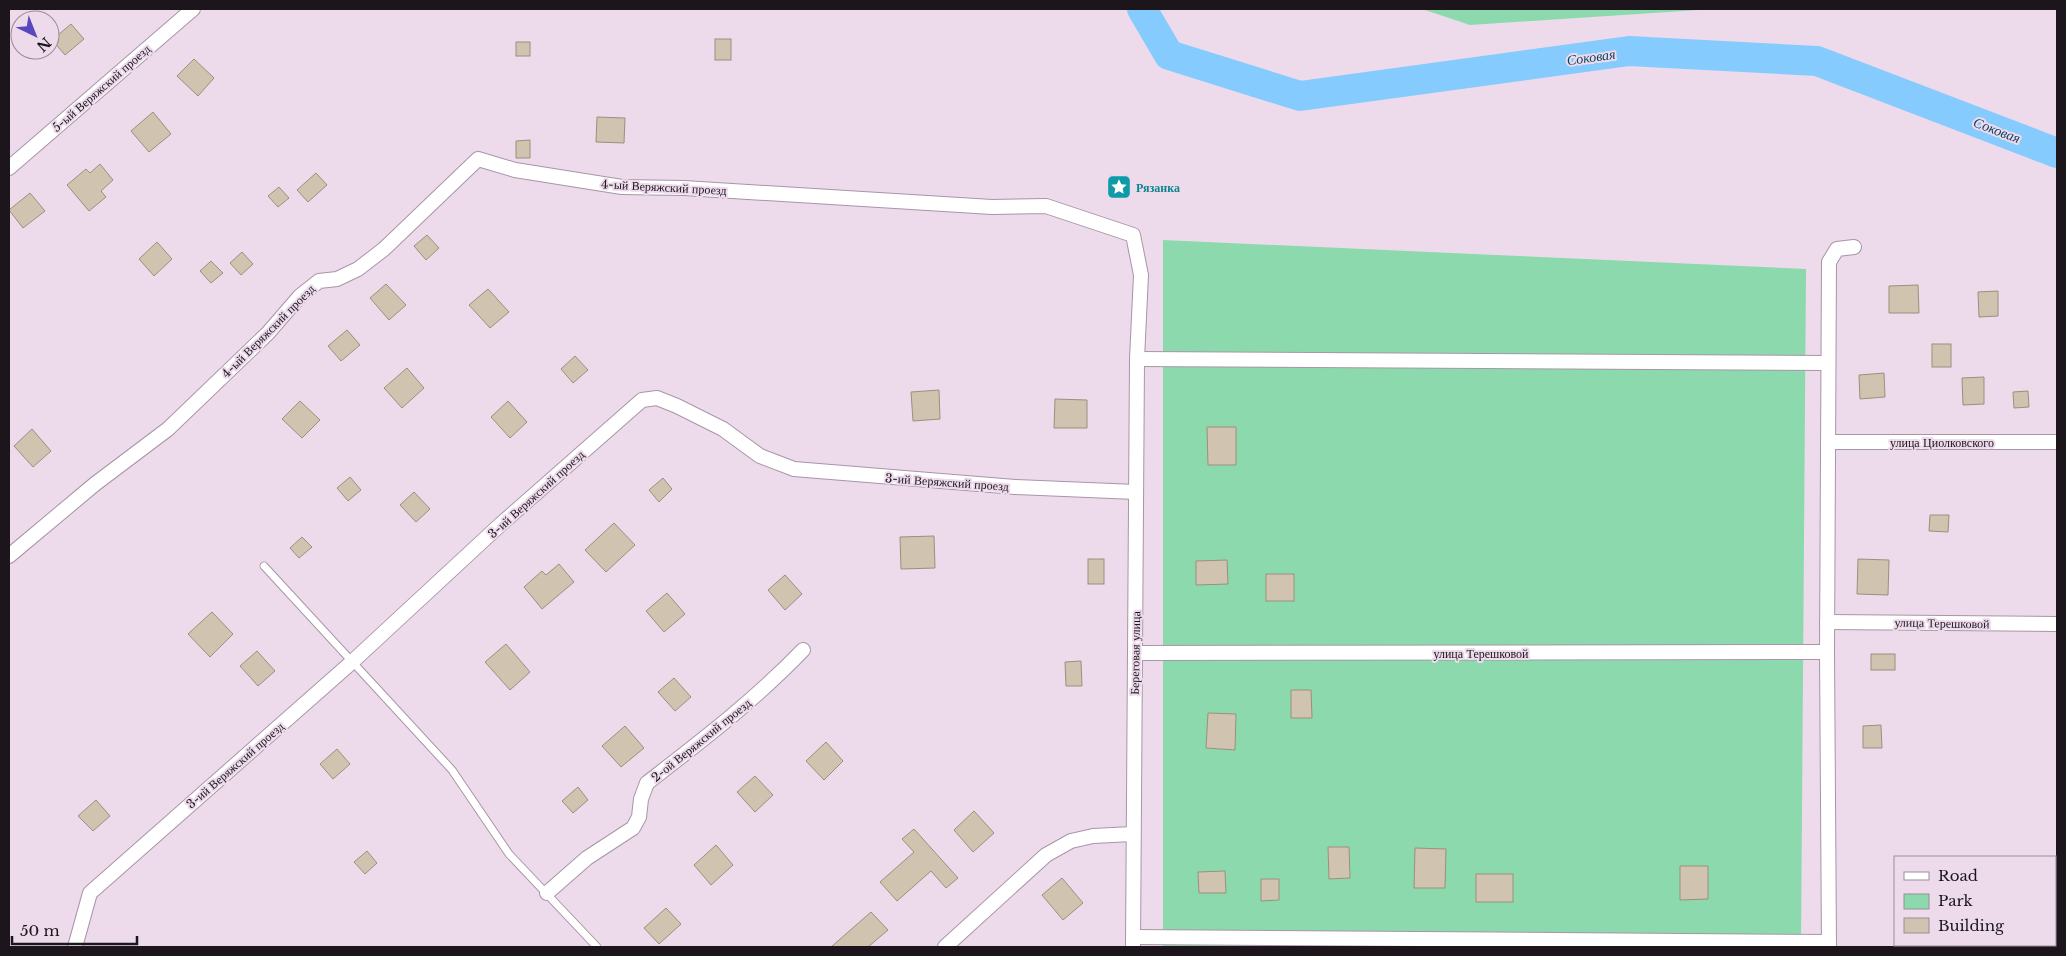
<svg xmlns="http://www.w3.org/2000/svg" width="2066" height="956" viewBox="0 0 2066 956" font-family="'Libre Baskerville',serif">
<style>
.green{fill:#8dd9ae}
.lines{fill:none;stroke-linecap:round;stroke-linejoin:round}
.river{stroke:#85cbfe;stroke-width:30}
.building{fill:#d0c4b1;stroke:#9b8f7d}
.lane-casing{stroke:#a796a6;stroke-width:9}
.street-casing{stroke:#a796a6;stroke-width:16}
.lane{stroke:#fff;stroke-width:7}
.street{stroke:#fff;stroke-width:14}
.labels{text-anchor:middle;dominant-baseline:central;stroke-width:4;stroke-linejoin:round;paint-order:stroke}
.street-label{font-size:12px;fill:#1c161c;stroke:#eddbec}
.culture-label{font-size:12px;font-weight:bold;fill:#0d838f;stroke:#eddbec;text-anchor:start}
.water-label{font-size:14px;font-style:italic;fill:#094263;stroke:#eddbec}
</style>
<rect width="100%" height="100%" fill="#eddbec"/>
<g class="green">
<path d="M1422,9H1714L1470,25Z"/>
<path d="M1163,240L1806,269L1801,947H1163Z"/>
</g>
<g class="lines">
<path class="river" d="M1142,9L1169,55L1300,96L1629,51L1817,61L2057,153"/>
</g>
<g class="building">
<path d="M71,24L84,39L65,55L52,40Z"/>
<rect x="715" y="39" width="16" height="21"/>
<rect x="516" y="42" width="14" height="14"/>
<path d="M194,59L214,78L198,96L177,76Z"/>
<path d="M153,112L171,134L149,152L131,131Z"/>
<path d="M597,117L625,118L624,143L596,142Z"/>
<path d="M530,140V158H516V141Z"/>
<path d="M100,164L113,180L101,191L106,197L89,211L67,185L86,169L90,173Z"/>
<path d="M316,173L327,185L308,202L297,190Z"/>
<path d="M279,187L289,198L278,207L268,196Z"/>
<path d="M30,193L45,211L23,228L9,210Z"/>
<path d="M427,235L439,248L426,260L414,246Z"/>
<path d="M157,242L172,259L154,276L139,259Z"/>
<path d="M242,252L253,264L241,275L230,263Z"/>
<path d="M211,261L223,273L211,283L200,271Z"/>
<path d="M386,284L406,305L389,320L370,298Z"/>
<path d="M1918,285L1919,313H1889V286Z"/>
<path d="M488,289L509,312L490,328L469,305Z"/>
<path d="M1998,291V316L1979,317L1978,292Z"/>
<path d="M347,330L360,345L341,361L328,346Z"/>
<rect x="1932" y="344" width="19" height="23"/>
<path d="M575,356L588,370L573,383L561,369Z"/>
<path d="M407,368L424,388L402,408L384,388Z"/>
<path d="M1884,373L1885,397L1860,399L1859,375Z"/>
<path d="M1984,377V404L1963,405L1962,378Z"/>
<path d="M939,390L940,419L913,421L911,392Z"/>
<path d="M2028,391L2029,407L2014,408L2013,392Z"/>
<path d="M1055,399L1087,400V428H1054Z"/>
<path d="M300,401L320,420L302,438L282,419Z"/>
<path d="M508,401L527,422L510,438L491,417Z"/>
<path d="M1207,427H1236V465H1208Z"/>
<path d="M32,429L51,451L33,467L14,446Z"/>
<path d="M350,477L361,490L348,501L337,488Z"/>
<path d="M663,478L672,489L659,502L649,490Z"/>
<path d="M414,492L430,509L416,522L400,505Z"/>
<path d="M1930,515H1949L1948,532L1929,531Z"/>
<path d="M614,523L635,545L606,572L585,550Z"/>
<path d="M934,536L935,568L901,569L900,537Z"/>
<path d="M302,537L312,547L299,558L290,548Z"/>
<rect x="1088" y="559" width="16" height="25"/>
<path d="M1858,559L1889,560L1888,595L1857,594Z"/>
<path d="M1227,560L1228,584L1196,585V561Z"/>
<path d="M559,564L574,582L542,609L524,587L542,571L546,575Z"/>
<rect x="1266" y="574" width="28" height="27"/>
<path d="M785,575L802,594L785,610L768,590Z"/>
<path d="M667,593L685,614L664,632L646,611Z"/>
<path d="M212,612L233,634L210,657L188,634Z"/>
<path d="M506,644L530,672L510,690L485,662Z"/>
<path d="M257,651L275,671L258,686L240,666Z"/>
<rect x="1871" y="654" width="24" height="16"/>
<path d="M1081,661L1082,686H1066L1065,662Z"/>
<path d="M674,678L691,697L675,711L658,692Z"/>
<path d="M1291,690H1311L1312,718H1291Z"/>
<path d="M1208,713L1236,714L1235,750L1206,748Z"/>
<path d="M1881,725L1882,748H1863V726Z"/>
<path d="M625,726L644,748L621,767L602,746Z"/>
<path d="M826,742L843,761L824,780L806,761Z"/>
<path d="M337,749L350,764L333,779L320,764Z"/>
<path d="M755,776L773,795L755,812L737,792Z"/>
<path d="M578,787L588,800L573,813L562,801Z"/>
<path d="M96,800L110,816L93,831L78,816Z"/>
<path d="M974,811L994,833L973,852L954,830Z"/>
<path d="M914,829L958,878L946,888L931,871L897,901L880,882L914,852L902,839Z"/>
<path d="M716,845L733,865L711,885L694,865Z"/>
<path d="M1328,847H1349L1350,878L1329,879Z"/>
<path d="M1415,848L1446,849L1445,888H1414Z"/>
<path d="M367,851L377,863L365,874L354,862Z"/>
<path d="M1680,866H1708V899L1680,900Z"/>
<path d="M1225,871L1226,893H1199L1198,872Z"/>
<rect x="1476" y="874" width="37" height="28"/>
<path d="M1062,878L1083,903L1063,920L1042,895Z"/>
<path d="M1261,879H1279V900L1261,901Z"/>
<path d="M666,908L681,924L659,944L644,928Z"/>
<path d="M871,912L888,930L868,947H831Z"/>
</g>
<g class="lines">
<defs>
<path id="lane" d="M264,566L452,770L509,854L597,947"/>
<g id="street">
<path d="M9,168L193,9"/>
<path d="M1137,359L1828,363"/>
<path d="M1828,442H2057"/>
<path d="M9,556L95,484L168,429L268,333L300,296L319,281L337,279L358,269L384,249L478,159L515,170L622,187L684,188L992,207L1046,206L1133,235L1141,275L1137,359L1133,947"/>
<path d="M1827,622L2057,624"/>
<path d="M1135,653L1827,652"/>
<path d="M547,893L587,858L633,828L639,817L641,799L647,783C701,741 755,700 803,650"/>
<path d="M1133,937L1829,942"/>
<path d="M75,947L90,893L352,662L501,524L642,400L657,398L677,406L723,429L760,456L794,469L1015,487L1136,492"/>
<path d="M945,947L1046,855L1071,841L1093,836L1133,834"/>
<path d="M1829,947L1827,652L1829,262L1837,249L1854,247"/>
</g>
</defs>
<use href="#lane" class="lane-casing"/>
<use href="#street" class="street-casing"/>
<use href="#lane" class="lane"/>
<use href="#street" class="street"/>
</g>
<defs>
<symbol id="sight-square" viewBox="-11 -11 22 22"><rect x="-9" y="-9" width="18" height="18" rx="4" fill="#0f9aa8" stroke="#eddbec"/><path d="M0-6L1.8-2.2L6-1.7L2.9 1.2L3.7 5.4L0 3.3L-3.7 5.4L-2.9 1.2L-6-1.7L-1.8-2.2Z" fill="#fff"/></symbol>
</defs>
<g fill-rule="evenodd">
<use href="#sight-square" x="1105" y="173" width="28" height="28"/>
</g>
<g class="labels">
<g class="street-label">
<text transform="translate(101 88) rotate(-41)">5-ый Веряжский проезд</text>
<text transform="translate(664 187) rotate(3)">4-ый Веряжский проезд</text>
<text transform="translate(268 331) rotate(-45)">4-ый Веряжский проезд</text>
<text x="1942" y="442">улица Циолковского</text>
<text transform="translate(947 482) rotate(4)">3-ий Веряжский проезд</text>
<text transform="translate(536 494) rotate(-42)">3-ий Веряжский проезд</text>
<text transform="translate(1942 623) rotate(1)">улица Терешковой</text>
<text transform="translate(1135 653) rotate(-89)">Береговая улица</text>
<text x="1481" y="653">улица Терешковой</text>
<text transform="translate(701 740) rotate(-39)">2-ой Веряжский проезд</text>
<text transform="translate(235 765) rotate(-41)">3-ий Веряжский проезд</text>
</g>
<g class="culture-label">
<text x="1136" y="187">Рязанка</text>
</g>
<g class="water-label">
<text transform="translate(1591 57) rotate(-8)">Соковая</text>
<text transform="translate(1997 130) rotate(21)">Соковая</text>
</g>
</g>
<rect width="2066" height="956" fill="none" stroke="#1c161c" stroke-width="20"/>
<rect x="1894" y="856" width="162" height="90" fill="#eddbec" stroke="#998c99"/>
<rect x="1904" y="872" width="25" height="8" fill="#ffffff" stroke="#998c99"/>
<text x="1938" y="881" font-size="15" fill="#1c161c">Road</text>
<rect x="1904" y="894" width="25" height="15" fill="#8dd9ae" stroke="#998c99"/>
<text x="1938" y="906" font-size="15" fill="#1c161c">Park</text>
<rect x="1904" y="918" width="25" height="15" fill="#d0c4b1" stroke="#998c99"/>
<text x="1938" y="931" font-size="15" fill="#1c161c">Building</text>
<g transform="translate(35 35) rotate(137)"><circle r="24" fill="#eddbec" stroke="#998c99"/>
<path d="M0-4L9 19L0 12L-9 19Z" fill="#5847bf"/>
<text y="-8" font-size="14" font-weight="bold" text-anchor="middle" fill="#1c161c">N</text>
</g>
<path d="M12 936v8h125v-8" fill="none" stroke="#1c161c" stroke-width="2.5"/>
<text x="20" y="936" font-size="15" fill="#1c161c" stroke="#eddbec" stroke-width="4" paint-order="stroke">50 m</text>
</svg>
